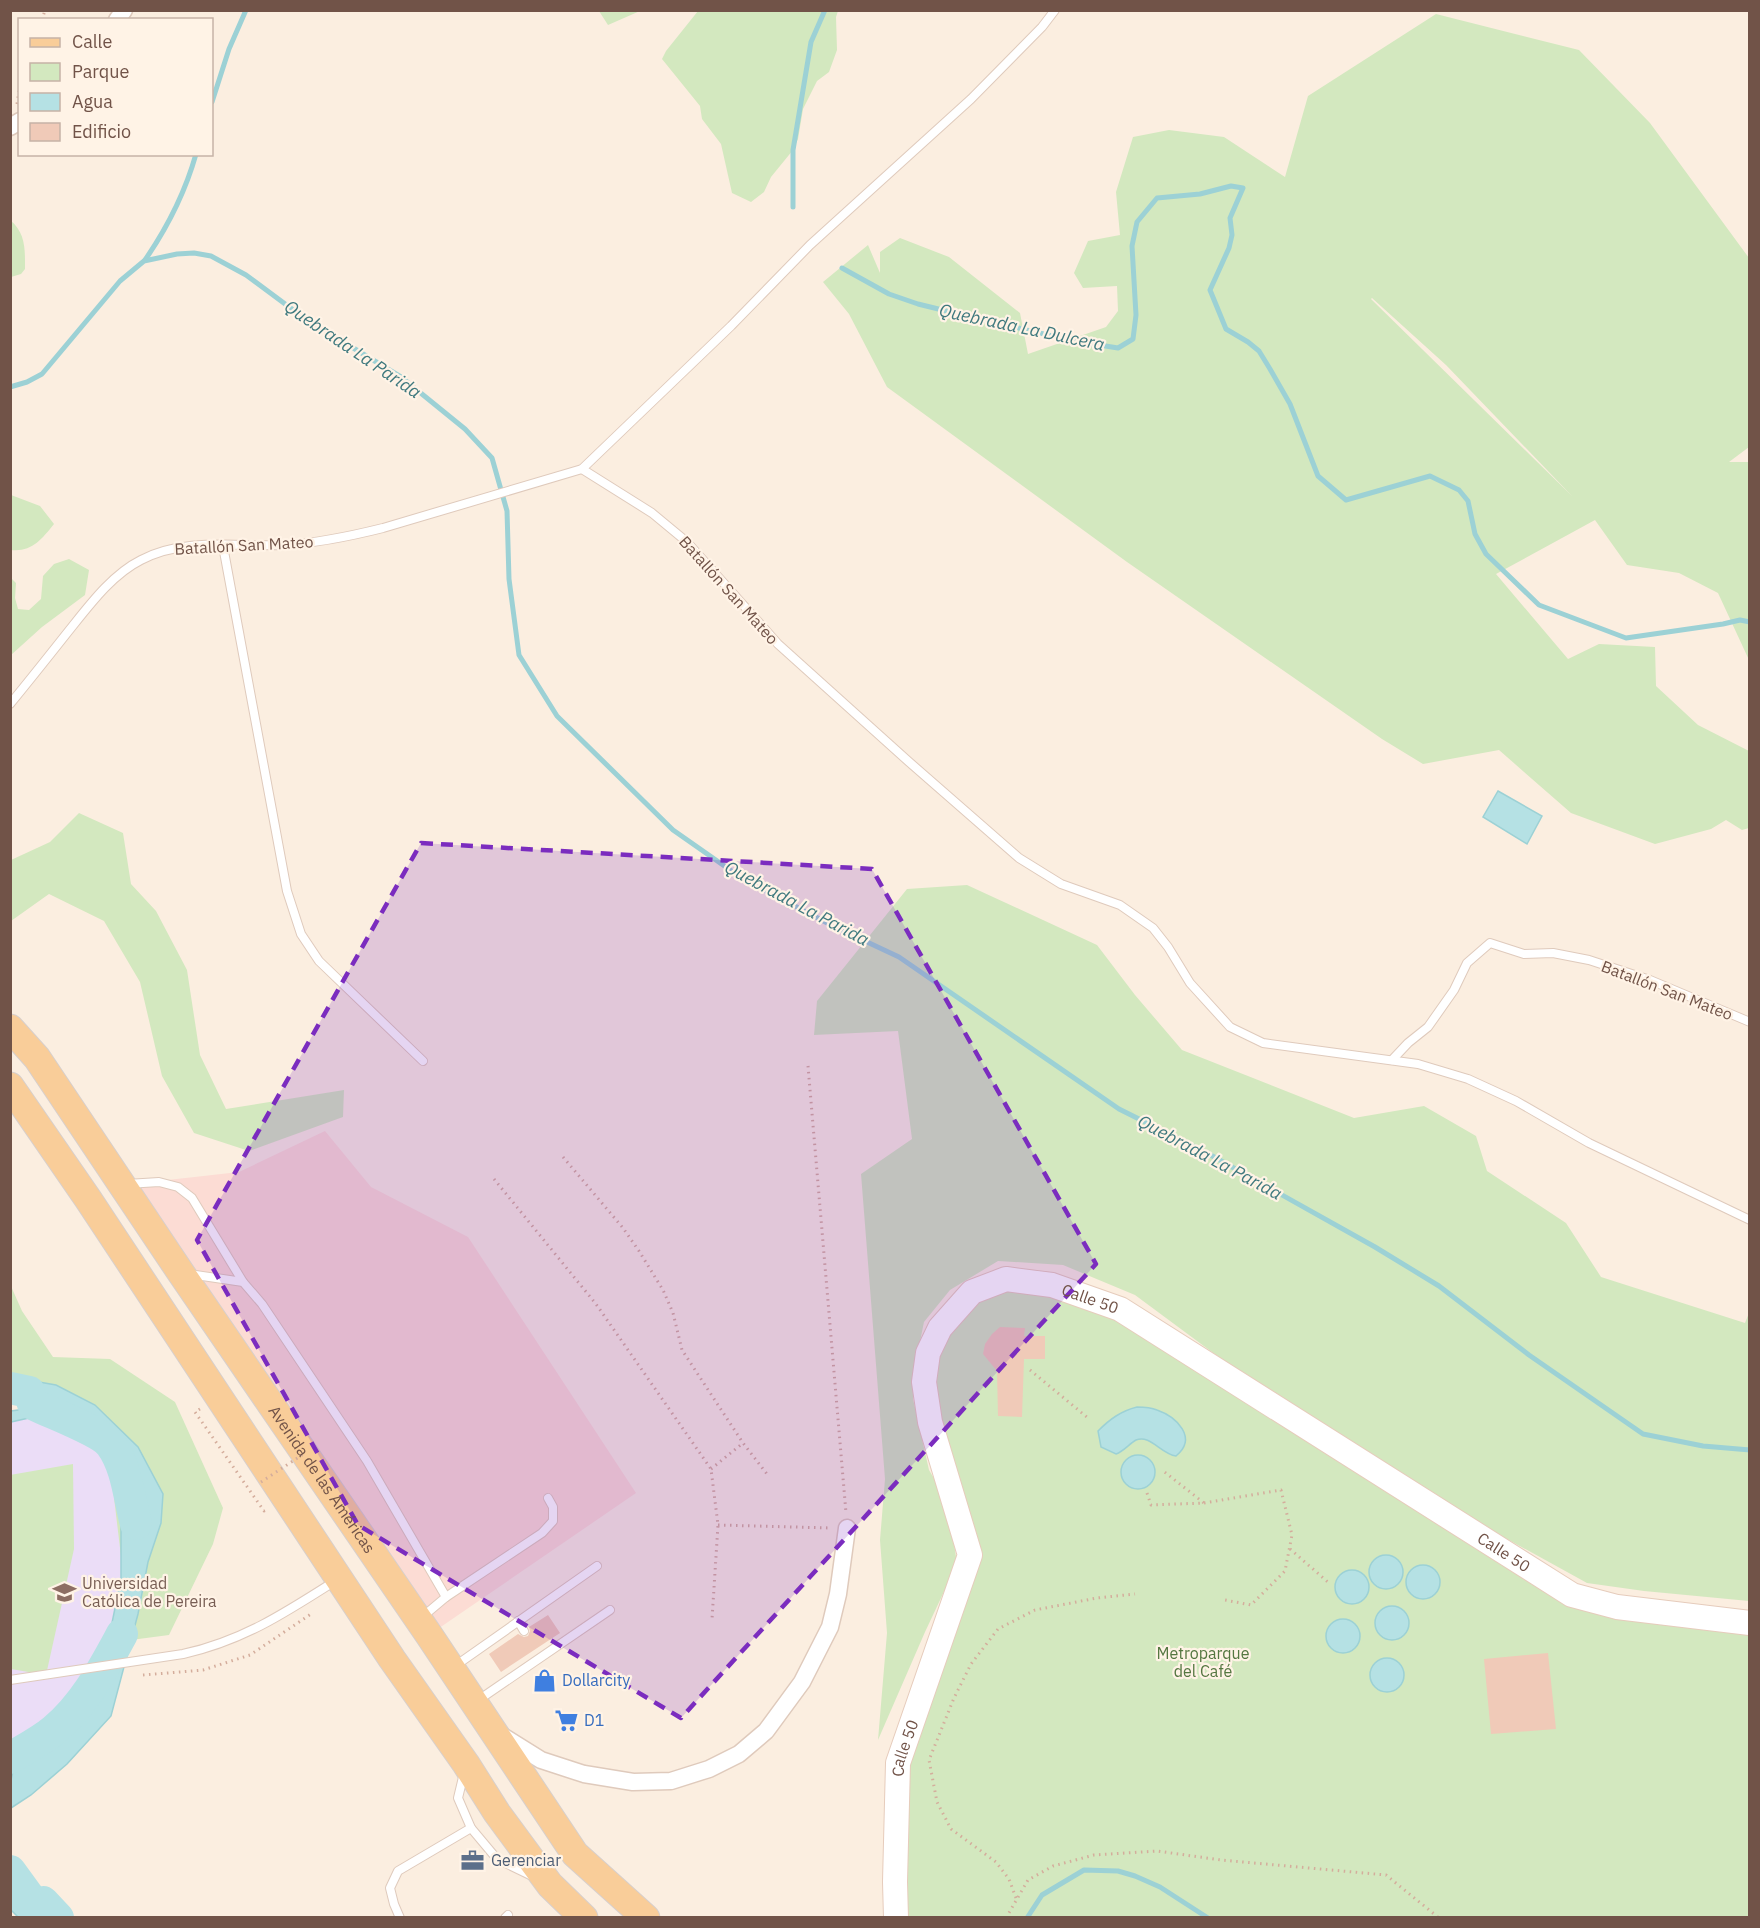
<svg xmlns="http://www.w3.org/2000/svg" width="1760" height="1928" viewBox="0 0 1760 1928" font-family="'IBM Plex Sans',sans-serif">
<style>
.commercial{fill:#fcdcd4}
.education{fill:#ebddf7}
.green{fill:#d3e8bf;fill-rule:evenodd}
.water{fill:#b5e1e4;stroke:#9cd1d5;stroke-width:1.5}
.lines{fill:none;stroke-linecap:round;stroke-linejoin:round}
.stream{stroke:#9cd1d5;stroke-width:5}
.river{stroke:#b5e1e4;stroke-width:32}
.building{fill:#f0cab8}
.lane-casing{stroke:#dfcabc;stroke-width:10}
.street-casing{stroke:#dfcabc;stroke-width:19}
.secondary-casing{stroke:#e6ccbc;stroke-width:26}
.primary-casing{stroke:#d7cfcc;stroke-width:29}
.path{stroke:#d4ad9c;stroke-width:3;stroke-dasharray:1.5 4.5;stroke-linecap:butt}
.lane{stroke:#fff;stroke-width:8}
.street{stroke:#fff;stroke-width:16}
.secondary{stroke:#fff;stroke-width:24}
.primary{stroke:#f9cd99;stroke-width:27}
.path-bridge{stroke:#d4ad9c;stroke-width:3;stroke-dasharray:1.5 4.5;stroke-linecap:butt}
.marked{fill:#7b2cbf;fill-opacity:0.2;stroke:#7b2cbf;stroke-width:4.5;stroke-dasharray:12 8;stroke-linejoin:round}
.labels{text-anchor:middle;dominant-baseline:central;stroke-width:4.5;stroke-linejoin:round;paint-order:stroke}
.street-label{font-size:16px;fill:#715348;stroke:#fff3e6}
.education-label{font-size:16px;fill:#785e54;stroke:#fff3e6;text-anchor:start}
.park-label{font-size:16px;fill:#557741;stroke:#fff3e6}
.shop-label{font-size:16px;fill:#366cbe;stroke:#fff3e6;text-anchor:start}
.service-label{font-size:16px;fill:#4e5e75;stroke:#fff3e6;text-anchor:start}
.water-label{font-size:18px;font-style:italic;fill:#3f797e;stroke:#fff3e6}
</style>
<rect width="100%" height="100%" fill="#fbeee0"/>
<path class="commercial" d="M325,1131L371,1187L468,1237L636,1493L429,1635L123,1185L239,1172Z"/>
<path class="education" d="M51,1413L61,1416L110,1443L121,1525V1579L96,1701L17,1754L11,1780V1422Z"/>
<g class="green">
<path d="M599,11H640L608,25Z"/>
<path d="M698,11H838L836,17L837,50L829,72L817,81L803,109L798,139L793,150L771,177L764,192L751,202L732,193L721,144L702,119L700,106L662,59L666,51Z"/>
<path d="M1436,14L1579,50L1650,123L1749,258V447L1729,462H1749V660L1718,593L1679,573L1627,565L1595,520L1496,574L1568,659L1599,644L1655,647L1656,686L1698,725L1749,751V828L1742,830L1726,820L1711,829L1655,844L1571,813L1499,750L1423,764L1382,739L1127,562L887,387L849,314L823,282L868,245L880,273V252L900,238L949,257L1020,313L1028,354L1106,327L1118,311L1117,286L1083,288L1074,273L1088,241L1120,235L1116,192L1133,137L1169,130L1224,137L1285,177L1308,96ZM1372,298L1446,365L1572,496L1371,299Z"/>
<path d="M10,220C26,233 25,250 25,269L21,274L11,277Z"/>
<path d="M11,495L40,506L54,524C41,540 32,552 11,550Z"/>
<path d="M69,559L89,570L85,595L42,627L11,655V578L16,583L15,598L18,609L29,610L41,599L43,576L54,564Z"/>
<path d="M79,813L123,833L131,884L156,911L187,970L200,1055L226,1109L344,1090L343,1117L249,1151L194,1133L162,1076L140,982L104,921L49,894L11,921V860L50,842Z"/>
<path d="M967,885L1097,945L1135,995L1182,1050L1354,1118L1424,1106L1476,1136L1487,1171L1566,1223L1601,1277L1745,1323L1749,1313V1601L1644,1591L1587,1583L1456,1511L1247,1378L1135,1295L1063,1265L998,1261L950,1290L924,1322L915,1366L913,1399L929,1470L948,1502L957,1564L925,1632L878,1740L887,1633L880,1540L885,1479L861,1174L912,1139L898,1031L814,1035L817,1001L907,889Z"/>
<path d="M1006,1279L1120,1309L1572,1595L1749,1623V1917L896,1918L898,1763L970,1555L930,1422L940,1328Z"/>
<path d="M10,1284L22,1311L53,1357L110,1359L175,1402L223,1508L213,1544L169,1635L131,1640L104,1414L29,1392L11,1395Z"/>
<path d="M73,1464L74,1549L46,1675L11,1669L10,1475Z"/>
</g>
<g class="water">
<path d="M1498,791L1542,816L1527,844L1483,817Z"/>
<path d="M16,1378L56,1385L95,1405L138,1447L163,1494L161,1523L148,1562L138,1614L111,1716L67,1764L31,1795L11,1808V1780L17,1754L96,1701L121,1579V1525L123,1512L129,1498L122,1466L110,1443L61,1416L51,1413L11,1422V1411L26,1409L36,1400L29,1392L11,1388V1379Z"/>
<path d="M1137,1407C1144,1407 1150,1407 1157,1410C1177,1417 1198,1438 1176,1456C1161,1454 1150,1434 1136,1440C1129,1444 1124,1451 1116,1454L1101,1447L1098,1431C1110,1419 1121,1411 1137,1407Z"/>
<circle cx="1138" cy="1472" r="17"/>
<circle cx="1386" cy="1572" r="17"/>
<circle cx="1423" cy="1582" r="17"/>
<circle cx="1352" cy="1587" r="17"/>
<circle cx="1392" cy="1623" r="17"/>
<circle cx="1343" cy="1636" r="17"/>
<circle cx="1387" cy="1675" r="17"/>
<path d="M11,1873L34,1904L54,1917H18L11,1910Z"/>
</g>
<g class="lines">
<g class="stream">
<path d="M212,102L229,49L246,10"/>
<path d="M793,207V150L811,42L825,10"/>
<path d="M145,260C167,228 185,193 196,154"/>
<path d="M842,268L889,294L918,304L971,317L1074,341L1118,348L1133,339L1136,315L1132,246L1137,222L1157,198L1200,194L1231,186L1243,188L1230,218L1232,235L1229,248L1210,290L1226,329L1248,342L1259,351L1270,369L1290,404L1318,476L1346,500L1430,476L1459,490L1468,501L1475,534L1486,554L1539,605L1626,638L1723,624L1740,620L1750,622"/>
<path d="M10,387L27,382L42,374L120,281L144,261L177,254L194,253L211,256L246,275L304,318L401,377L465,429L492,458L507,511L509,579L519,655L557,716L673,830L743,879L833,926L899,957L1119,1109L1207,1153L1375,1247L1439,1286L1529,1355L1643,1434L1703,1446L1750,1450"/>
<path d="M1027,1918L1042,1895L1084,1870L1118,1871L1135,1876L1160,1887L1208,1918"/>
</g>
<g class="river">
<path d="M10,1388L29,1392L33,1404C50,1413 101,1431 111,1445C127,1467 129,1498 136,1524"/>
<path d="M10,1758C25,1749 41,1741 54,1730C85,1704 103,1669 122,1634"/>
<path d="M10,1871L34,1904L43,1902L58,1918"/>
</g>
</g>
<g class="building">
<path d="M1000,1327L1025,1328L1024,1336H1045V1359H1024L1022,1417L998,1416L997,1371L983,1354L985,1344L992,1334Z"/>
<path d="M548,1615L560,1633L501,1672L489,1654L518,1634L524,1637L528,1636L530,1631L529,1627Z"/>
<path d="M1548,1653L1556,1729L1491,1734L1484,1659Z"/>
</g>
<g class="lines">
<defs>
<g id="lane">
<path d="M582,469L652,513L687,542L778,644L908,761L1019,858L1061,884L1120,905L1153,928L1168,947L1190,983L1230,1027L1263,1043L1418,1064L1468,1079L1516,1101L1589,1143L1750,1220"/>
<path d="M223,546L287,891L301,934L319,961L423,1061"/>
<path d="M10,704C29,681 48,657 67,633C88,607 111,575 141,560C185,537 237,547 284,545C318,543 351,536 383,528L582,469L731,326L810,245L971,99L1042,27L1055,10"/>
<path d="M1392,1060L1408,1043L1428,1027L1454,990L1467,963L1490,943L1524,954L1553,953L1589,960L1650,980L1750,1022"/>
<path d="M127,1184L159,1182L178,1187L192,1198L243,1282"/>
<path d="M189,1274L243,1282L262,1304L367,1461L446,1597L421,1618"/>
<path d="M446,1597L542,1533L553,1521V1507L548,1498"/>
<path d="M518,1621L524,1631"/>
<path d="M455,1666L597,1566"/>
<path d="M10,1680L183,1654C242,1641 285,1613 335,1581"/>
<path d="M477,1701L610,1610"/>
<path d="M464,1773L458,1798L471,1828L497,1859L532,1876"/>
<path d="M400,1918L394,1904L390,1888L398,1871L471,1828"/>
<path d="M505,1918L508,1915"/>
</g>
<g id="street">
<path d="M117,20L124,10"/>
<path d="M10,127L20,121"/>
<path d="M501,1735L541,1760L584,1774L633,1782L671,1781L709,1769L739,1754L766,1731L802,1682L830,1627L838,1594L847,1528"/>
</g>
<g id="secondary">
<path id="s1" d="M896,1918L895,1882L898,1763L970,1555L930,1422L924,1382L928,1353L940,1328L972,1292L1006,1279L1052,1285L1120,1309L1572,1595L1617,1607L1750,1623"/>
</g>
<g id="primary">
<path id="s2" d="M10,1028L37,1058L181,1273L429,1635L575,1854L646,1918"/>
<path d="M10,1086L88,1199L392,1659L466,1764L497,1813L550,1885L584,1918"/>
</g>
</defs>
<use href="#lane" class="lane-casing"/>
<use href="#street" class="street-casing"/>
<use href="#secondary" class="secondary-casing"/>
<use href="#primary" class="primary-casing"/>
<g class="path">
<path d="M42,20L45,10"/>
<path d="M17,104L20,85"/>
<path d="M808,1066L846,1513"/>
<path d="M563,1157L623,1228L639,1251L663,1290L673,1313L682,1350L743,1443L767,1474"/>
<path d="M494,1179L596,1304L711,1469L718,1525L712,1619"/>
<path d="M1030,1370L1088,1418"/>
<path d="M200,1409L195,1412L264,1511L268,1509"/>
<path d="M711,1469L743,1443"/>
<path d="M1147,1493L1151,1505L1204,1503L1162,1470"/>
<path d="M1204,1503L1281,1490L1292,1535L1285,1571L1251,1605L1225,1600"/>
<path d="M718,1525L831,1528"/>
<path d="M1290,1549L1329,1583"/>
<path d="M143,1675L203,1670L250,1655L311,1614"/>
<path d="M1016,1898L1009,1879L996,1862L951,1829L937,1802L929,1760L954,1698L971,1664L998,1629L1035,1610L1097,1598L1135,1594"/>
<path d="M1006,1918L1028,1880L1053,1866L1094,1855L1157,1851L1221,1860L1386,1875L1439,1918"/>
</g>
<use href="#lane" class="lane"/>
<use href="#street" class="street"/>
<use href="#secondary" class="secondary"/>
<use href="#primary" class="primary"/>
<path class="path-bridge" d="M261,1482L305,1453"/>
</g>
<path class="marked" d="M421,843L872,869L1096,1264L681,1718L358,1525L197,1240Z"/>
<defs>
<symbol id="university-bare" viewBox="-9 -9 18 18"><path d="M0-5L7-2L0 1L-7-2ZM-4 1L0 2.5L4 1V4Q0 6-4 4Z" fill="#8d6e63" stroke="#fff3e6" stroke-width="2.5" paint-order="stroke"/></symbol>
<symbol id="shop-bare" viewBox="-9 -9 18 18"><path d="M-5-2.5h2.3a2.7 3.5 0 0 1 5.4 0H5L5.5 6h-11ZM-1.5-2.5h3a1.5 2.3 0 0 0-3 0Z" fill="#3f7fe0" stroke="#fff3e6" stroke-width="2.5" paint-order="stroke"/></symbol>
<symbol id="supermarket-bare" viewBox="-9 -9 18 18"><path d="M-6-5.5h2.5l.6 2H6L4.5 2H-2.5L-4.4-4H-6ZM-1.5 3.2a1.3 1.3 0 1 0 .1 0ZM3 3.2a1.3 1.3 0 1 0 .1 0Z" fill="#3f7fe0" stroke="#fff3e6" stroke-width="2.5" paint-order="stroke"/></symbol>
<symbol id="office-bare" viewBox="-9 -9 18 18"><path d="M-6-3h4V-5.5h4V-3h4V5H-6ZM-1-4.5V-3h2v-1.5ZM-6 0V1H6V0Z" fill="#5c6f8a" stroke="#fff3e6" stroke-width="2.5" paint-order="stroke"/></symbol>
</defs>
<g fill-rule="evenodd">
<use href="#university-bare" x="48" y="1576" width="33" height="33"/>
<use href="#shop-bare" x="528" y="1664" width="33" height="33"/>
<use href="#supermarket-bare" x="550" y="1704" width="33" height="33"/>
<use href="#office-bare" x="456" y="1844" width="33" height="33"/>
</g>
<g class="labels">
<g class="street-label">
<text transform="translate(244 545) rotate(-3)">Batallón San Mateo</text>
<text transform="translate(729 590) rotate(48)">Batallón San Mateo</text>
<text transform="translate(1667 990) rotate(21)">Batallón San Mateo</text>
<text stroke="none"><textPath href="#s1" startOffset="783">Calle 50</textPath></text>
<text stroke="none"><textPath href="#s2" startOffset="549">Avenida de las Américas</textPath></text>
<text stroke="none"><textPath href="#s1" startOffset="1269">Calle 50</textPath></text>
<text stroke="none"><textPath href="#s1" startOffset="171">Calle 50</textPath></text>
</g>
<g class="education-label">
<text x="82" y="1583">Universidad<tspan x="82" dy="18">Católica de Pereira</tspan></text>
</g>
<g class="park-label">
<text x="1203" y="1653">Metroparque<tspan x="1203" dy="18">del Café</tspan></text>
</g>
<g class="shop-label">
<text x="562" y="1680">Dollarcity</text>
<text x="584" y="1720">D1</text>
</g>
<g class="service-label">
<text x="491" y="1860">Gerenciar</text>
</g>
<g class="water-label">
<text transform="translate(1022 327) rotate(12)">Quebrada La Dulcera</text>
<text transform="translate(353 349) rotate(34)">Quebrada La Parida</text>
<text transform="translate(797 903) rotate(28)">Quebrada La Parida</text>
<text transform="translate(1210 1157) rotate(28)">Quebrada La Parida</text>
</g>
</g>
<rect width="1760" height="1928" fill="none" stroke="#715348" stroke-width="24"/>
<rect x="18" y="18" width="195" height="138" fill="#fff3e6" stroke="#c6b3a7" stroke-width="1.5"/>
<rect x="30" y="38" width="30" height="9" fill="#f9cd99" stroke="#c6b3a7" stroke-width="1.5"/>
<text x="72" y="48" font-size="18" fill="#715348">Calle</text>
<rect x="30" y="63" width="30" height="18" fill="#d3e8bf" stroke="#c6b3a7" stroke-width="1.5"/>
<text x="72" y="78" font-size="18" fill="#715348">Parque</text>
<rect x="30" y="93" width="30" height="18" fill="#b5e1e4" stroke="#c6b3a7" stroke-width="1.5"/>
<text x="72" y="108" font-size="18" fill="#715348">Agua</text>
<rect x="30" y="123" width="30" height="18" fill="#f0cab8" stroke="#c6b3a7" stroke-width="1.5"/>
<text x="72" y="138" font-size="18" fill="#715348">Edificio</text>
</svg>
